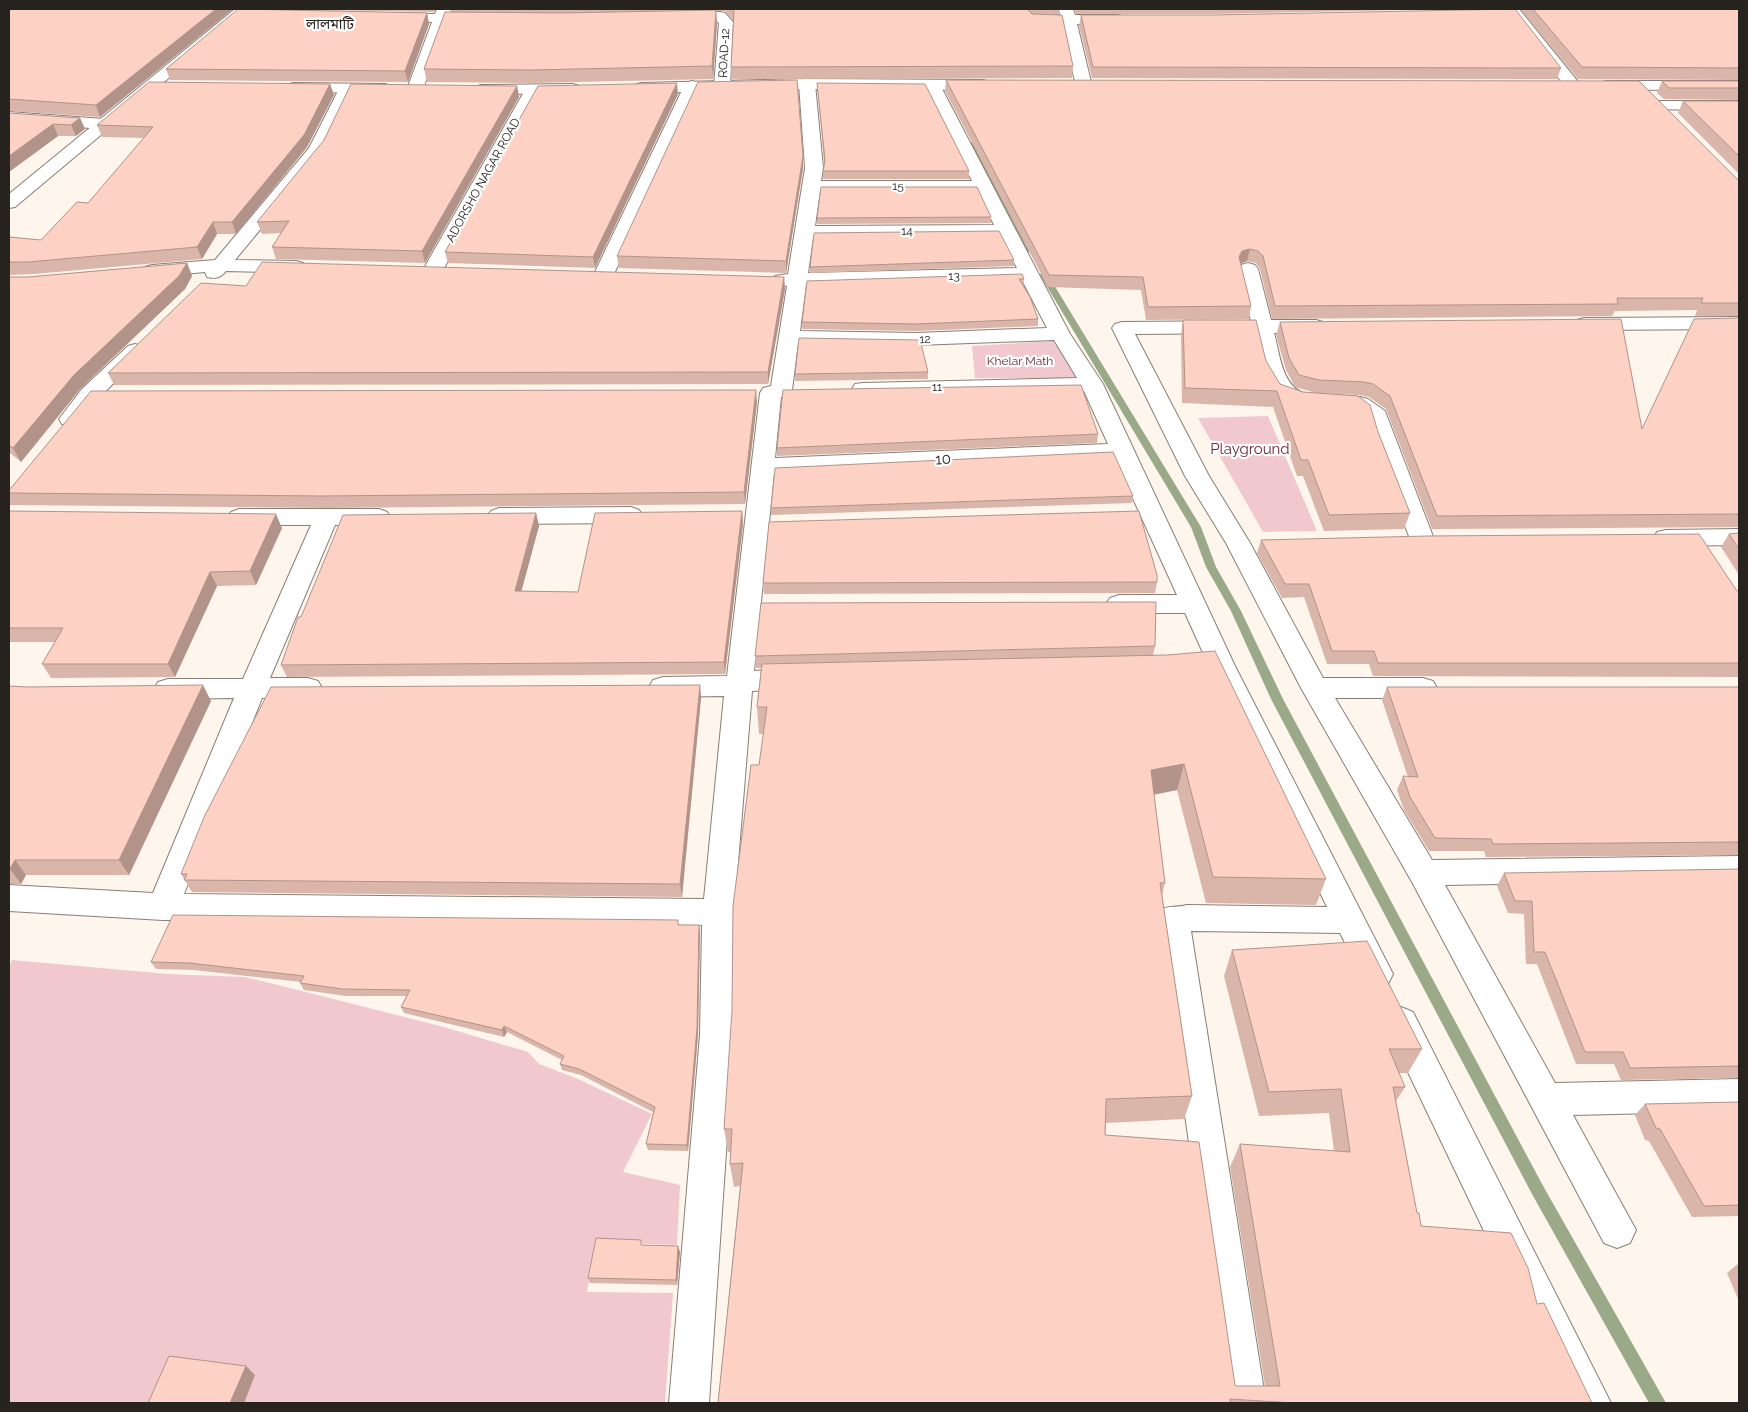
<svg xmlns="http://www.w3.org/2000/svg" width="1748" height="1412" viewBox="0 0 1748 1412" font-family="Raleway,'Noto Sans Bengali',sans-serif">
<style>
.green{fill:#f0c8ce}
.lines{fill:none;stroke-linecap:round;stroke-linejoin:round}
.stream{fill:#9aa988;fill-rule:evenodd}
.minor-casing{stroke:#877f77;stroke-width:2}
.tertiary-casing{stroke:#877f77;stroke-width:2}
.minor{fill:#fff;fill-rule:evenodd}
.tertiary{fill:#fff;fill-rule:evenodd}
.wall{fill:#dab5a9}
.shaded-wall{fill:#b19389}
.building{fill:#fdd2c4;stroke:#b19389}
.labels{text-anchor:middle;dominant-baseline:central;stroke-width:4.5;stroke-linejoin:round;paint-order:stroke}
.far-street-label{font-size:12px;fill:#272420;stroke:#fff}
.far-park-label{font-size:12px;fill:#6a2838;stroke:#fff}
.far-neighbourhood-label{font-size:14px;fill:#272420;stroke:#fff}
.park-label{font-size:15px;fill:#6a2838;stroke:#fff}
.street-label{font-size:15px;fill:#272420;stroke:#fff}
</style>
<rect width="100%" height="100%" fill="#fef5ec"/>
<g class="green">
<path d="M1053,341L1079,378H975L972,346Z"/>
<path d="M1268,416L1317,531L1263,532L1198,418Z"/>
<path d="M12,960L168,974L244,977L282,986L444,1027L528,1052L539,1064L578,1079L652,1114L623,1172L680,1185L677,1245L596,1242L587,1292L673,1293L665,1403H9V968Z"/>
</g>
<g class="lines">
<g class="stream">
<path d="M971,142L974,144L1033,251L1032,253L1025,251L968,144Z"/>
<path d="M1041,273L1048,275L1201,527L1216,567L1241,611L1283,699L1542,1184L1666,1403H1649L1532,1194L1271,699L1231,611L1206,567L1191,527L1040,275Z"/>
</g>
<defs>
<g id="minor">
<path d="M437,9H451L450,14L486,16L488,19L486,22L481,23H446L423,89L421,92H409L407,89L432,22L391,21L386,20L384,17L386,14L391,13L435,14Z"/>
<path d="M1059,9H1073L1075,15H1117L1122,16L1124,19L1122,22L1117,23L1077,24L1092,86L1090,89H1078L1076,86L1062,24L1031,23L1029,20L1031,17L1060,15Z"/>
<path d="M1505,9H1519L1579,83L1581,86L1579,89H1567Z"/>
<path d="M720,12L725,13L733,22L730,86L728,89H716L714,86L719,23L716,21H679L674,20L672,17L674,14L679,13Z"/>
<path d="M807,79L813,81L815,84L823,168L821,181H972L924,85L926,82H938L940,85L1070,334L1103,384L1235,666L1393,974L1388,984L1377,988L1366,984L1340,933L1191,931L1266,1403H1226L1157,918L1162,909C1173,905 1177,908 1187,905L1327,907L1209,666L1185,613H1119L1110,610L1106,604L1110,598L1119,595H1177L1114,457L774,473L754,671L799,668L809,671L812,678L809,685L799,688L752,691L734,912V1035L709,1403H669L700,1035L702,925L163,920L9,911V885L153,893L234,698L168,699L158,696L154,689L158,682L168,679H243L311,525H239L231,522L227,517L231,512L239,509H379L387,512L391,517L387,522L379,525H335L270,678H308L318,681L322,688L318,695L308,698H262L184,894L704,899L724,696L663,697L653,694L649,687L653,680L663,677L727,676L760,393L763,388L771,386L787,286L775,284L772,280L775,276L788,274L805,168L799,84L801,81ZM820,191H978L994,225L815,226ZM1000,236L1017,268L808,273L813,238ZM1022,280L1047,328L916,333L800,331L806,285ZM1054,340L1077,378L863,383L855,384L852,389L855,394L863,395L1084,391L1108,444L775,458L781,397L789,395L792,390L798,343L916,345Z"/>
<path d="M692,81L698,83L700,86L614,274L611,278L604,280L597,278L594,274L684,86L686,83Z"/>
<path d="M347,84L353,86L355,89L323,154L235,260L296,261L303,263L306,267L303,271L296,273L226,271C220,278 216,279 207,277L205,272L152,277L145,275L142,271L145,267L152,265L215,260L309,148L339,89L341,86Z"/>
<path d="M533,85L539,87L541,90L443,270L440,274L433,276L426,274L423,270L525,90L527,87Z"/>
<path d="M1659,101H1739V111L1653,109L1651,106L1653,103Z"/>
<path d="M9,112L104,119L110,120L112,124L110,128L104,129L9,122Z"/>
<path d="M1248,263L1255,265L1258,269L1271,320H1316L1323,322L1326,326L1323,330L1274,333C1280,353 1281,384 1303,393L1360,397L1368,399L1385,411L1434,539L1431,545L1422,547L1413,545L1410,539L1375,447L1367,419L1354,410L1299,406L1277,398L1264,376L1254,333L1135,334L1209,476L1250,543L1323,678H1423L1433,681L1437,688L1433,695L1423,698H1335L1432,860L1739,856V880L1445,885L1555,1083L1739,1079V1111L1573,1115L1636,1230L1630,1243L1617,1248L1604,1243L1412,882L1301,688L1226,543L1185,476L1112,328L1115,324L1122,322L1251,321L1238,269L1241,265Z"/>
<path d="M1739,317V329L1584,330L1577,328L1574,324L1577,320L1584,318Z"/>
<path d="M135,344L142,346L145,350L142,354L98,399L78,424L70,426L62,424L59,419L82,389L128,346Z"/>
<path d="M631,507L639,510L643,515L639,520L631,523L499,524L491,521L487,516L491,511L499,508Z"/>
<path d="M1739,529V545L1666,546L1657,544L1654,538L1657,532L1666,530Z"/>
<path d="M1401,1007L1413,1012L1611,1403H1570L1505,1275L1384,1022L1389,1012Z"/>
</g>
<g id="tertiary">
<path d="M235,9H251L15,207L9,208V194Z"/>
<path d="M807,79L983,80L989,82L991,85L989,88L983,90L807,89L641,93L635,91L633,88L635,85L641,83Z"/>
<path d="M1606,81H1739V91L1600,89L1598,86L1600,83Z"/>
<path d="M293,83L385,84L391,86L393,89L391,92L385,94L287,91L285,88L287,85Z"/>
<path d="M573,84L579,86L581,89L579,92L481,95L475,93L473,90L475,87L481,85Z"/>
</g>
</defs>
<use href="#minor" class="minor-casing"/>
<use href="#tertiary" class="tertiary-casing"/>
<use href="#minor" class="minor"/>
<use href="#tertiary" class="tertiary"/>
</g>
<g class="wall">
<path d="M9,9H233L100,117L9,111Z"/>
<path d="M252,9H436L434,12L266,9L427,13L429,24L408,82L170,80L166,69Z"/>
<path d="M451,9H1059L1058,14H1049L1073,66L1072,78L732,79L731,67L734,21L725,11H716L717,24L713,79L533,83L427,82L424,69L452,12Z"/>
<path d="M1075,9H1448L1212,14H1076Z"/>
<path d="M1520,9H1737L1739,10V80L1578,79Z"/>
<path d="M1081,15L1561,68L1557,79L1092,78L1079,26Z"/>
<path d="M946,80L1739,180V316H1695L1697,310L1615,311L1612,316L1272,319L1260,269L1256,263L1247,261L1240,264L1251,306L1249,319L1146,320L1141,290L1048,287L945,91Z"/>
<path d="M1662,81H1739V100L1664,99L1657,93Z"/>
<path d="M817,83L969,171V179H823V171L824,162Z"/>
<path d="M330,84L334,95L307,147L236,234H217L202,259L34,274L9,275V237L41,240L88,203L144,138L102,137L97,125Z"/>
<path d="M517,86L519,97L425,263L276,259L272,247L281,233L262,234L257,222Z"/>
<path d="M678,94L595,268L448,263L445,252Z"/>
<path d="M1683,101H1739V174L1678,113Z"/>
<path d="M9,113L80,118L85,129L76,136H58L9,172Z"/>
<path d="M803,168L786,273L619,268L617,256Z"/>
<path d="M991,217V223L817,224V218Z"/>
<path d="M1014,260V266L810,273V267Z"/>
<path d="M187,263L192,276L185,289L81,388L21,462L9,452V277H28Z"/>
<path d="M784,277L785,289L768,384L114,385L108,373Z"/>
<path d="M1024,279L1023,287L1038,319V326L916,331L802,329V322L807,281Z"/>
<path d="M1739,318V527L1432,529L1386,409L1369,397L1360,395L1316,393L1295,387L1286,370L1276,335L1280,322L1642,429Z"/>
<path d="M1183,320L1266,361L1280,384L1378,432L1410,513L1404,529L1324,531L1303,476H1297L1273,407L1182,403L1181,335Z"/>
<path d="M928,372V379L795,381V374Z"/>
<path d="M757,402L745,504L326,508L9,505V489Z"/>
<path d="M1098,434L1097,443L777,456V448Z"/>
<path d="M1133,496L1132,503L771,515V508Z"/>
<path d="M9,511L282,528L256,585L217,586L175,677L51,678L42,664L55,642H9Z"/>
<path d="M742,511L743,524L725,674L287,677L281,665L301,617L536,513L539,526L521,591L578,592Z"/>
<path d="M1739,533V575L1721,547L1729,534Z"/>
<path d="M1261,540L1737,591L1739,592V677L1373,676L1369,664H1327L1304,597L1282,598L1257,553Z"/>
<path d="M1157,582L1155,593L764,594L763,583Z"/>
<path d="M1155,646L1153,655L1326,879L1316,905L1206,903L1177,790L1154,795L1165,883L1162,895L1192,1096L1184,1119L1106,1123L1105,1135L1235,1385L1237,1386H1265L1230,1167L1240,1144L1334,1151L1329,1113L1259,1116L1224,976L1232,950L1422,1049L1408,1073H1399L1405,1087L1396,1101L1417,1213L1421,1226L1537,1304L1592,1403H718L740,1186L734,1187L730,1164L731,1152H728L724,1129L759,765L764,734H759L757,707L761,668H756L755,656Z"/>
<path d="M700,685L701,698L682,897L192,892L181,874Z"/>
<path d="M9,686L211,701L129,875H26L21,884H9Z"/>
<path d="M1387,687H1739V855L1486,857L1484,851H1429L1404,810L1397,790L1403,776L1408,777L1382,700Z"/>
<path d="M1739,869V1078L1621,1080L1614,1064H1576L1537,964H1526L1524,914L1508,913L1497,886L1504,873Z"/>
<path d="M679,925L700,932L698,1035L688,1151L648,1150L646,1144L653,1112L581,1075L562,1070L560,1064L562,1060L507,1032L504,1037L404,1013L401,1007L406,996H346L304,990L300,983L301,982L194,970L156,969L151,962Z"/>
<path d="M1739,1102V1216L1692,1217L1649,1141L1645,1140L1635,1115L1645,1104Z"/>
<path d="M643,1245L678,1246L680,1252L677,1285L590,1283L588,1278Z"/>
<path d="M1739,1263V1301L1727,1273Z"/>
</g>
<g class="shaded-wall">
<path d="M216,9H233L100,117L96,105Z"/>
<path d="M716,11L717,24L713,79L712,66Z"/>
<path d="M427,13L429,24L408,82L405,71Z"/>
<path d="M677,83L678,94L595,268L593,257Z"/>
<path d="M330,84L334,95L307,147L236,234L232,222Z"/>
<path d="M517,86L519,97L425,263L422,251Z"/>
<path d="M80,118L85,129L76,136L71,125Z"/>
<path d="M53,124L58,136L9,172V156Z"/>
<path d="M803,156V168L786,273V261Z"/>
<path d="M213,222L217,234L202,259L197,247Z"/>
<path d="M1250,249L1247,261L1240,264L1239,257L1242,251Z"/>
<path d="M187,263L192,276L185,289L81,388L21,462L13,448L74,375Z"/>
<path d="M784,277L785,289L768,384V372Z"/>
<path d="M756,390L757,402L745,504L744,492Z"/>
<path d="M742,511L743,524L725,674L724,662Z"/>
<path d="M536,513L539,526L518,604L515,591Z"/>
<path d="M276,514L282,528L256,585L250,571Z"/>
<path d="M210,572L217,586L175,677L168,664Z"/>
<path d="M203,685L211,701L129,875L119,860Z"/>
<path d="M700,685L701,698L682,897L680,884Z"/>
<path d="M1184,764L1177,790L1145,796L1151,770Z"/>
<path d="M15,860L26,875L21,884L10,869Z"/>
<path d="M699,925L700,932L698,1035L688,1151L687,1145Z"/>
<path d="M504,1026L507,1032L504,1037L502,1030Z"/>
<path d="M678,1246L680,1252L677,1285L676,1280Z"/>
<path d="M246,1366L255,1375L244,1403H230Z"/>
</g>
<g class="building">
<path d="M9,9H216L96,105L9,99Z"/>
<path d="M238,9L427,13L405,71L166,69Z"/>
<path d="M732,9H1029L1028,10L1032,14L1062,15L1073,66L731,67L734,11Z"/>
<path d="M1515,9L1561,68L1093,67L1081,15H1214Z"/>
<path d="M1533,9H1737L1739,10V68L1582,67Z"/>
<path d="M714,10L716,11L712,66L531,70L424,69L445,12L562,13Z"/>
<path d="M797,80L803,156L786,261L617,256L698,82Z"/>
<path d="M946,80L1639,81L1737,179L1739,180V303H1701L1703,298H1617L1618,304L1275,306L1263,256L1258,251L1250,249L1242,251L1239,257L1251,306L1148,307L1143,277L1049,275Z"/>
<path d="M1662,81H1739V88H1669Z"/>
<path d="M149,82L330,84L304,135L232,222H213L197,247L28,262H9V237L41,240L77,202L88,203L153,127L97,125Z"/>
<path d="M677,83L593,257L445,252L538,86Z"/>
<path d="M817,83L925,84L969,171H823L825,160Z"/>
<path d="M351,84L517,86L422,251L272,247L289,221L257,222L324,140Z"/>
<path d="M1683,101H1739V156Z"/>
<path d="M9,113L80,118L71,125L53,124L9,156Z"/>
<path d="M821,187H977L991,217L817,218Z"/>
<path d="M999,231L1014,260L810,267L814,233Z"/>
<path d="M262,262L784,277L768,372L108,373L201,283L246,286Z"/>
<path d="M187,263L179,276L74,375L13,448L9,445V277H28Z"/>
<path d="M1022,274L1024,279H1019L1030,297L1038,319L916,324L802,322L807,281Z"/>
<path d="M1739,318V514L1437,516L1390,396L1373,384L1364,382L1319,380L1299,375L1289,358L1280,322L1621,319L1642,429L1694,319Z"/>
<path d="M1183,320H1256L1266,361L1280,384L1303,392L1358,396L1370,405L1378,432L1410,513L1329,515L1308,460H1301L1277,391L1185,388Z"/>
<path d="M799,338L920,340L928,372L795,374Z"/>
<path d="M1081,385L1098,434L777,448L783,390Z"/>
<path d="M756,390L744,492L321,496L9,493V489L11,488L91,391Z"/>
<path d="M1113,452L1133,496L771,508L775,468Z"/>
<path d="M9,511L276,514L250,571L210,572L168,664H42L63,628H9Z"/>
<path d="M742,511L724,662L281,665L298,617H301L343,515L536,513L515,591L578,592L595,513Z"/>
<path d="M1139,511L1157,575V582L763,583L769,522Z"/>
<path d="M1739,533V549L1729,534Z"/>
<path d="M1699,534L1737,591H1739V663H1378L1374,651H1332L1309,584H1285L1261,540L1427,536Z"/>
<path d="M1156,602L1155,646L755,656L761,603Z"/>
<path d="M1215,651L1326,879L1213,877L1184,764L1151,770L1165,883H1160L1192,1096L1106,1099L1105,1135L1199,1142L1235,1385L1237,1386H1280L1240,1144L1350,1152L1341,1089L1269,1092L1232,950L1367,941L1422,1049H1389L1405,1087H1393L1417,1213H1419L1421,1226L1511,1233L1528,1268L1537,1304L1544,1303L1592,1403H1293L1230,1399V1403H718L743,1163L730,1164L732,1129H724L732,1010L733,906L751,765H759L767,707H757L762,664L1167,655Z"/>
<path d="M203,685L119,860H15L10,869H9V686L27,687Z"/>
<path d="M700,685L680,884L184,880L187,874H181L204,817L271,687Z"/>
<path d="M1387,687H1739V842L1493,844L1491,839L1435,838L1410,797L1403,776L1418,777Z"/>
<path d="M1739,869V1066L1630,1068L1623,1052H1585L1545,952H1534L1532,901H1515L1504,873Z"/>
<path d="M173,915L678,920V925H699L697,1028L687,1145L646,1144L655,1107L579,1069L560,1064L564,1056L504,1026L502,1030L401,1007L410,990L342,989L300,983L304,976L189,963L151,962Z"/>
<path d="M1739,1102V1205L1704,1206L1660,1129L1656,1128L1645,1104Z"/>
<path d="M596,1238L641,1240V1245L678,1246L676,1280L588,1278Z"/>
<path d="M169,1356L246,1366L230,1403H148Z"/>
</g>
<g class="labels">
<g class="far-street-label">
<text transform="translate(724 53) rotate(-87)">ROAD-12</text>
<text transform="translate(483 180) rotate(-61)">ADORSHO NAGAR ROAD</text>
<text x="898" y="186">15</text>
<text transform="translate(907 231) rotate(-1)">14</text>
<text transform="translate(954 276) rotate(-1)">13</text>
<text transform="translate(925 339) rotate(-2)">12</text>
<text transform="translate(937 387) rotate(-1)">11</text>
</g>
<g class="far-park-label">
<text x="1020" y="361">Khelar Math</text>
</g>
<g class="far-neighbourhood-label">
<text x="330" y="24">লালমাটি</text>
</g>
<g class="park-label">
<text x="1250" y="449">Playground</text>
</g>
<g class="street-label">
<text transform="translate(943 459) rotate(-3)">10</text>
</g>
</g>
<rect width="1748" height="1412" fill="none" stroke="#272420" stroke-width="20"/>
</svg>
